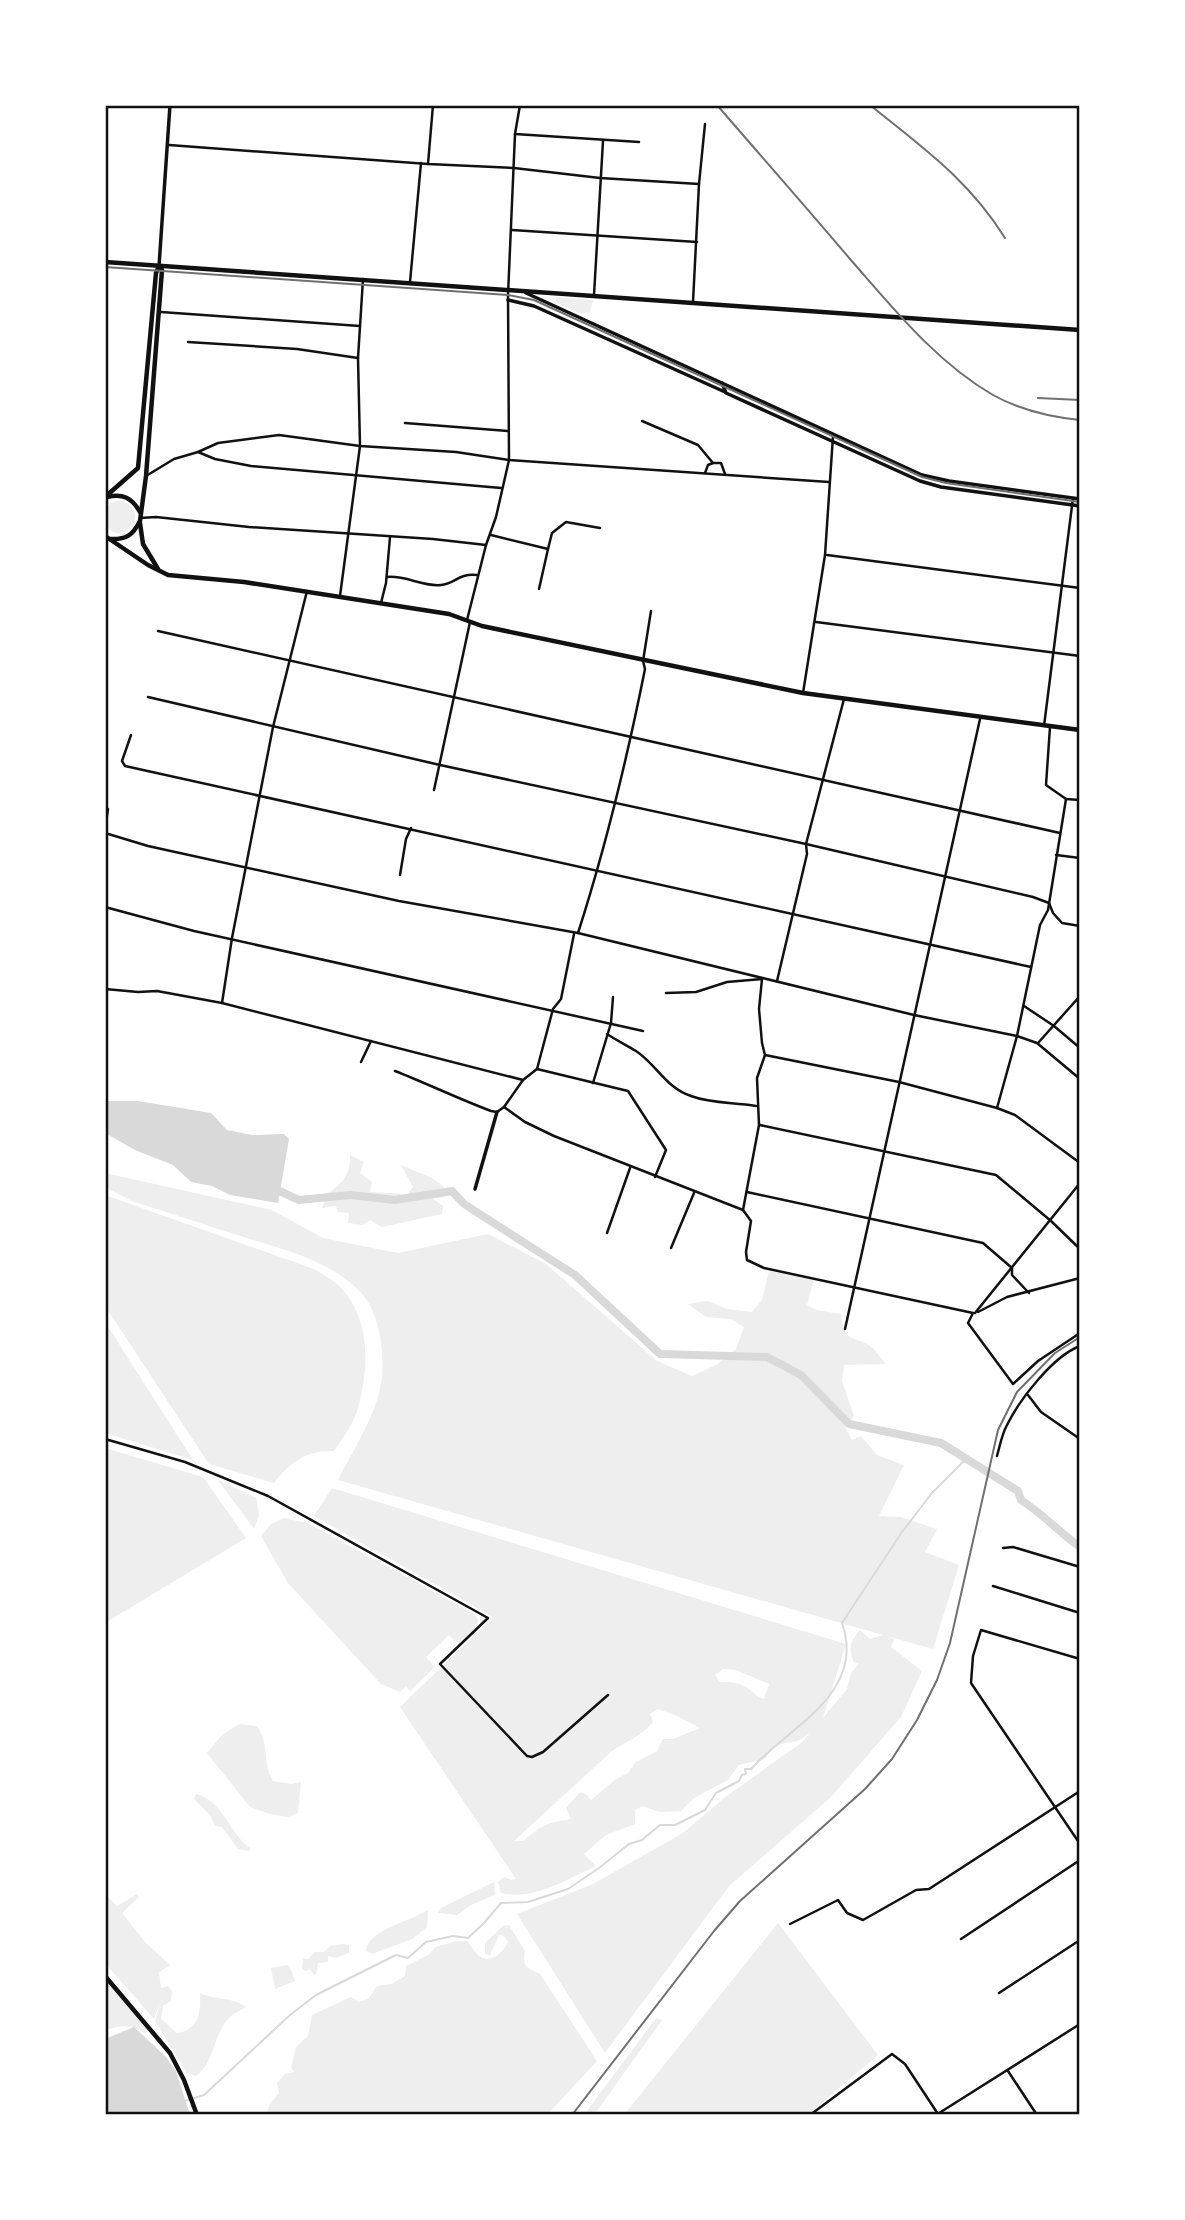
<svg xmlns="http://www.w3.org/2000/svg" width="1185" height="2220" viewBox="0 0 1185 2220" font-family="'Nunito Sans',sans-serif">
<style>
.green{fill:#eee;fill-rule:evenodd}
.water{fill:#d9d9d9}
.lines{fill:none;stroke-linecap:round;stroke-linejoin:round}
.stream{stroke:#d9d9d9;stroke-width:2}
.river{stroke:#d9d9d9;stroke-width:8}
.minor{stroke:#111;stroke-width:2.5}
.tertiary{stroke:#111;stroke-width:3.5}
.secondary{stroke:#111;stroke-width:4.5}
.tram{stroke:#707070;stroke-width:2}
.rail{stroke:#707070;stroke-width:2}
.neatline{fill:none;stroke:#111;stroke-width:2.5}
</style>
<rect width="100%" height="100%" fill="#fff"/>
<g class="green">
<path d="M556,297L593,300L590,312L582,314L555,302Z"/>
<circle cx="119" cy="517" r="16"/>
<path d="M350,1155L364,1162L360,1173L372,1182L370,1192L408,1194L413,1187L401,1165L432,1178L444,1187V1197L433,1199L443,1206L442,1214L382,1227L370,1220L362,1225L348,1223L349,1213L338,1212L336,1206L322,1208L328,1193C344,1183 350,1174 350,1155Z"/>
<path d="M105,1173L272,1210L323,1238L398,1253L488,1234L546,1264L657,1361L692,1376L718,1364L736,1349L744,1327L731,1319L706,1317L688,1304L707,1301L727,1309L752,1312L762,1300L769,1271L814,1280L807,1305L816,1310L841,1314C844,1344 851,1334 870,1346C876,1350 881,1359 886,1364L844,1365L842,1381L854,1416L845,1426L852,1440L861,1436L877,1455L904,1465L879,1516L901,1517L937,1529L925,1552L959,1565L933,1649L887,1636L894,1639L891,1647L922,1671L901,1717L831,1797L729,1886L605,2053L517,1914L593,1884L683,1833L724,1798L801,1743L810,1733C805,1736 800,1741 794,1742C779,1744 773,1745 765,1759L739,1765L728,1780L694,1798L681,1811L659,1812L643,1806L635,1810V1824L606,1835L584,1854L596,1866C567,1879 534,1901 501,1893L498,1882L504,1877L511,1880L516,1879L400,1707L493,1617L314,1516L332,1488L846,1644L823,1718L847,1689L851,1673L859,1664L854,1662C847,1648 851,1641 860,1630L870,1639L883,1635L338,1480C354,1448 378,1413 382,1377C384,1351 380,1316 363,1295C332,1259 277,1248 234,1234C200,1223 166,1212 132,1201L105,1187ZM723,1669L736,1670L769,1684L764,1699C756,1697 756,1694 749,1689C741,1682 729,1682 719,1682L715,1675ZM658,1709L677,1716L700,1728L673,1739H663L657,1751L636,1762L628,1773L616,1779L591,1800L587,1795L580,1792L566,1808L571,1819C545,1823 543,1825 523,1841H514L612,1751C626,1742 643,1735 653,1722L650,1714Z"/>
<path d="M105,1195L314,1269C323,1275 334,1280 341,1288C371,1320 369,1368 358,1408C354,1423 343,1438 334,1451C307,1450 290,1462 274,1483L209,1464L105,1306Z"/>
<path d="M105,1322L193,1460L105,1433Z"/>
<path d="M105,1448L203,1477L246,1538L105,1623Z"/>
<path d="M218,1480L256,1498L259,1515L254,1529Z"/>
<path d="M284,1518L307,1523L475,1614L478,1620L477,1626L458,1644L449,1635L426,1657L435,1667L410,1691L406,1686L400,1692L381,1684L288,1583L261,1536L271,1524Z"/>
<path d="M239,1724L257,1726C271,1748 261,1760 273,1781L291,1784L301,1782L298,1813L288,1817L270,1814L250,1807L207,1753L222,1735Z"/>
<path d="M196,1794C223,1801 229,1833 250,1848L249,1851L238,1849L222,1827L215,1826L210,1815L194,1799Z"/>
<path d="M494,1882L495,1895L471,1905L457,1915L438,1913L441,1908Z"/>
<path d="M105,1894L117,1906L137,1894L139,1897L122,1913L145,1942L170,1965L159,1972L161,1988L168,1986L172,1991L171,2001L163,2006L161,2019L177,2033C199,2030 201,2012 200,1993C217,2001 230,1996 246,2007C241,2010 234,2013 231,2016C213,2032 215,2063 196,2076L187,2073L155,2021L160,2003L154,2019L105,1963Z"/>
<path d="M428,1910L427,1927L412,1939L372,1954L366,1951C368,1929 412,1921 428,1910Z"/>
<path d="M778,1923L878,2055L807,2115H624Z"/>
<path d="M509,1925L525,1951C522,1966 526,1967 540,1974L597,2061L547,2115H267L269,2105L279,2093L277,2083L285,2074L294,2072L291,2067L296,2047L308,2036L312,2015L351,1997L359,2002L368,1999L377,1986L392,1984L405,1976L406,1966L428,1955L436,1947L456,1941H467C471,1945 474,1952 479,1956C490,1964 503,1953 508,1942L504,1936L499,1935L490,1955L485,1954V1943L503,1926Z"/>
<path d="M344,1944L349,1945V1953L335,1958L328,1956V1962L318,1963L316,1974L314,1975L310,1969L306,1971L302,1969L303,1959H308L315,1952H324L330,1946Z"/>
<path d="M287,1965L291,1970L295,1981L275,1989L271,1968Z"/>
<path d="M105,1977L149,2030L145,2033C130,2025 121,2024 105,2031Z"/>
<path d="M656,2018L662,2020L594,2115H584Z"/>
</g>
<g class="water">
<path d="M108,1101H138L211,1113L227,1130L252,1135L284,1134L289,1139L278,1203L230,1195L212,1186L191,1182L173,1165L135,1150L105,1133V1103Z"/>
<path d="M134,2027L166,2057L176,2071L190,2115H105V2039Z"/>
</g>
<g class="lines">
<path class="stream" d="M185,2101L204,2095L290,2015L316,1995L396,1955L408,1958L426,1942L453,1936L468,1938L484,1923L501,1903L528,1902L568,1889L599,1868L629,1844L642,1840L660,1825H675L705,1810L716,1793L739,1781L742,1775L746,1774L745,1769H751C788,1727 867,1694 842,1623L902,1532L932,1493L963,1462L970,1460"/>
<path class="river" d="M271,1187L299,1200L350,1195L395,1200L452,1191L464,1204L575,1275L660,1354L767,1357L801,1375L849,1424L941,1443L1018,1491L1021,1500C1043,1514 1059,1532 1080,1547"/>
<g class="minor">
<path d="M520,105L515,134L639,142"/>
<path d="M169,145L428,164L514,168L600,178L699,184"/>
<path d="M428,164L433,105"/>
<path d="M512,230L697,242"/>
<path d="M410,282L421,163"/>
<path d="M594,295L603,141"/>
<path d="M693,302L699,184L705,124"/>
<path d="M161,312L360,326"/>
<path d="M188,342L297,349L358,358"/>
<path d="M642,421L698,445L713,463L708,465L705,473"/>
<path d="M405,423L508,431"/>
<path d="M198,452L218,443L279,435L360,446L456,452L509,460L829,482"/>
<path d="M713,463H721L725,474"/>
<path d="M146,476L174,459L198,452L215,459L251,466L501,488"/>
<path d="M140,518L156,517L249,527L433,539L486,545"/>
<path d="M491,535L548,549L552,533L566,522L600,528"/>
<path d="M827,555L1080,588"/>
<path d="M387,577C406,575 422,587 441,585C455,584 458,573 477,575"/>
<path d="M539,589L548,549"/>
<path d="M340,596L360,446L358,358L363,279"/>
<path d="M381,603L386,583L390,537"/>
<path d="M467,620L486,545L496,517L509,460L508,295L515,134"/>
<path d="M816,622L1080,656"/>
<path d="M158,631L1060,833"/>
<path d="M803,693L825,555L833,436"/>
<path d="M148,697L440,765L806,844L1033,897L1049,903L1053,913L1062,923L1080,926"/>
<path d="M1044,726L1073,498"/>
<path d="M1050,727L1046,785L1066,799L1080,800"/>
<path d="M131,735L122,761L125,766L1031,967"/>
<path d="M434,790L470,622"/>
<path d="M105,828L108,809"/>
<path d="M105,833L148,846L399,901L578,933L914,1015L1017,1036L1037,1043L1080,1079"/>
<path d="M1056,855L1080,858"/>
<path d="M400,875L406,839L411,828"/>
<path d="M105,907L194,931L643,1031"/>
<path d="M578,933C606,846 627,759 645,669L643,661L651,611"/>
<path d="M777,981L807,854L806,844L844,699"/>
<path d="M105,989L138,992L157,991L222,1003L523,1080"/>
<path d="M666,993L696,992L727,982L762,979L759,1009L762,1043L765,1055L757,1078L759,1125L743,1210L751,1221L746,1252L747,1260L764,1268L973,1313L968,1323L1013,1384L1038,1361L1080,1333"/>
<path d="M222,1003L232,938L273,727L307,591"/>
<path d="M1024,1006L1054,1026L1080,1048"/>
<path d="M607,1034C616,1040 626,1045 636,1051C656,1064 666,1088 691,1096C712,1104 734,1102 756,1106"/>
<path d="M1038,1043L1080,996"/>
<path d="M765,1055L899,1082L997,1108L1015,1115L1080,1163"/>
<path d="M361,1062L371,1041"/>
<path d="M537,1069L628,1091L666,1150L655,1177"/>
<path d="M395,1071C428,1084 459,1099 491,1111L497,1112L504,1107L525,1122L554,1136L743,1210"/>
<path d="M593,1083L611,1023L613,997"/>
<path d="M504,1107L523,1080L537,1069L553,1009L561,999L574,934"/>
<path d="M997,1108L1017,1036L1040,925L1048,910L1066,799"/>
<path d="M760,1125L996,1175L1051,1221L1080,1249"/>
<path d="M747,1192L983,1243L1012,1268V1275L1029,1293"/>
<path d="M607,1233L630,1168"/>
<path d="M671,1248L694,1193"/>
<path d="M978,1312L1007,1297L1080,1278"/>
<path d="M975,1313L1080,1183"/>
<path d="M845,1329L980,719"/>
<path d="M1028,1395L1041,1412L1080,1439"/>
<path d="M105,1439L185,1462L268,1496L488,1618L440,1664L527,1756L532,1757L543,1752L608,1695"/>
<path d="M997,1456C1000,1445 1002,1434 1007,1425C1020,1399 1053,1356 1080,1346"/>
<path d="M1003,1548L1013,1547L1080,1567"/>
<path d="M993,1586L1080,1613"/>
<path d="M1080,1659L981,1630L973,1656L971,1683L1080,1844"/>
<path d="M790,1924L838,1900L847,1913L863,1920L916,1890L929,1889L1080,1791"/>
<path d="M961,1939L1080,1860"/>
<path d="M999,1993L1080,1940"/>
<path d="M1008,2071L1037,2115"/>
<path d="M810,2115L892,2054L905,2064L938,2114"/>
<path d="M936,2115L1080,2024"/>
</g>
<g class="tertiary">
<path d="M159,266L170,105"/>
<path d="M526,293L922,475L949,481L1080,499"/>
<path d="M508,300L534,306L725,392"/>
<path d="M722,383L726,393L920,481L941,487L1080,506"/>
<path d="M475,1189L497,1112"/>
</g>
<g class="secondary">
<path d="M105,262L1080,330"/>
<path d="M105,497L138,468L156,273L159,266"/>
<path d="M107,497C123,493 132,498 140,512"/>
<path d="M140,523L143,544L158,569"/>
<path d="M105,536L148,565L168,575L244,582L449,614L482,626L803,693L1080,730"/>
<path d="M110,539C126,540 133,535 140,521L146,476L162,270L160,267"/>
<path d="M105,1976L170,2053L184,2080L197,2115"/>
</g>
<g class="tram">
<path d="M105,267L508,295L534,300L922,477L946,483L1080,502"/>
<path d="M572,2115L714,1931L740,1901L865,1789L892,1759L917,1720L937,1680L950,1643L998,1430L1017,1392L1055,1353L1080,1337"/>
</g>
<g class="rail">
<path d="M717,105C761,156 806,207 850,259C893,308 936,362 993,395C1020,410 1050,417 1080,420"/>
<path d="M870,105C923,148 968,179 1005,238"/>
<path d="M1038,398L1080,400"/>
</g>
</g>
<rect width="1185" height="2220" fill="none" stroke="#ffffff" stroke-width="214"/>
<rect x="107" y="107" width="971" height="2006" class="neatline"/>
</svg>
